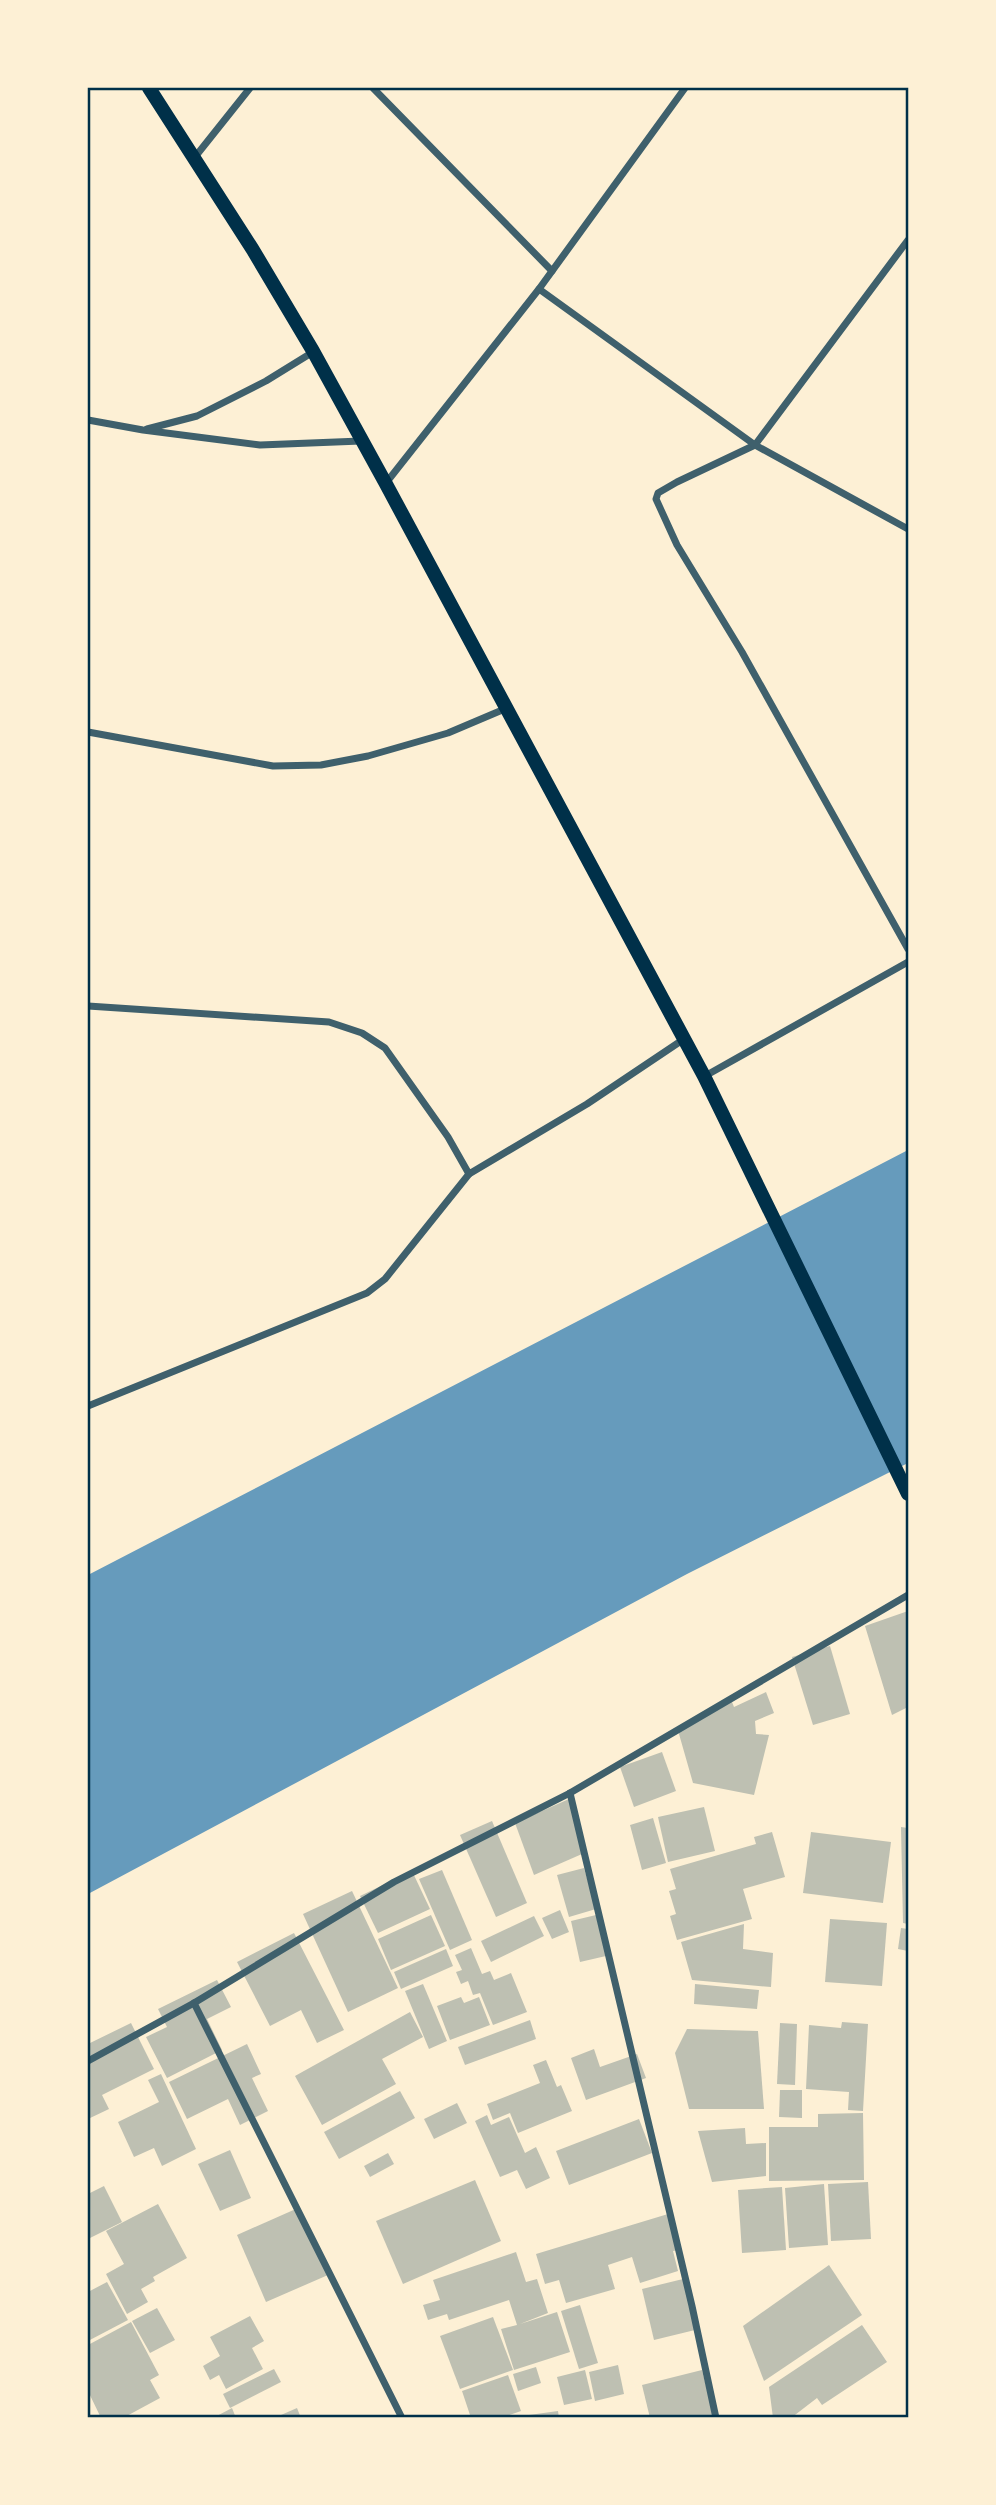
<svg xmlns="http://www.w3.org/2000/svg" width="996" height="2505" viewBox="0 0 996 2505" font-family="Ubuntu,sans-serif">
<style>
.water{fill:#669bbc}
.building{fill:#bec0b2}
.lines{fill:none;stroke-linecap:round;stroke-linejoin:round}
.minor{stroke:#3f606c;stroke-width:7}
.secondary{stroke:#003049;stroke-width:14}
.neatline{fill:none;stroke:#003049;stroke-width:2.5}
</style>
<rect width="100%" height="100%" fill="#fdf0d5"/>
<path class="water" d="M908,1150V1463L687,1574L88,1894V1575Z"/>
<g class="building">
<path d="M908,1611V1715L906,1708L892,1715L865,1626Z"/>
<path d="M830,1646L850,1714L813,1725L792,1657Z"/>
<path d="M766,1692L774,1713L755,1721L756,1734L769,1735L754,1795L693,1783L677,1727L730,1697L734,1707Z"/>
<path d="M662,1752L676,1791L634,1807L620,1767Z"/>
<path d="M569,1799L582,1854L534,1875L515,1823Z"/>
<path d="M704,1807L715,1851L668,1862L658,1817Z"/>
<path d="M653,1818L666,1863L642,1870L630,1825Z"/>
<path d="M492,1821L527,1903L496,1917L460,1835Z"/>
<path d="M901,1827L908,1828V1924L903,1923Z"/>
<path d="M772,1832L785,1877L743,1889L752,1919L677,1940L670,1916L676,1914L669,1891L676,1889L670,1869L756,1844L754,1837Z"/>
<path d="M811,1832L891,1842L883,1903L803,1893Z"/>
<path d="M584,1868L596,1909L569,1917L557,1875Z"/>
<path d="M442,1870L472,1940L450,1950L419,1879Z"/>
<path d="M412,1871L430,1909L378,1933L360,1896Z"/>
<path d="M352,1891L398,1988L348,2012L303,1914Z"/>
<path d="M560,1910L569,1932L552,1939L542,1918Z"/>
<path d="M431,1915L445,1946L391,1970L378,1939Z"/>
<path d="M596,1915L606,1956L580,1962L571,1921Z"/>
<path d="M534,1916L544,1936L491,1962L481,1941Z"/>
<path d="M830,1919L887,1923L882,1986L825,1982Z"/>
<path d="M744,1924L743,1949L773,1953L771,1987L692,1980L681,1942Z"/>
<path d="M901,1928L908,1929V1951L898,1949Z"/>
<path d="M294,1933L344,2030L317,2043L301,2010L270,2026L237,1962Z"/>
<path d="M471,1948L482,1974L490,1971L494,1980L511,1973L527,2012L493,2025L480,1993L473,1995L468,1981L461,1984L456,1972L462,1970L455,1955Z"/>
<path d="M446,1949L453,1966L401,1989L394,1972Z"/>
<path d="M217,1980L231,2007L207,2019L222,2050L167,2078L146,2037L167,2027L158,2009Z"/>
<path d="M423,1984L447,2041L429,2049L405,1991Z"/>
<path d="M695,1984L759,1990L757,2009L694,2004Z"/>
<path d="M461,1997L464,2003L479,1997L490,2025L450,2040L437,2006Z"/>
<path d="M410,2012L423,2037L382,2059L396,2084L322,2125L295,2076Z"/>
<path d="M530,2020L536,2039L465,2065L458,2047Z"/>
<path d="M842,2022L868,2024L863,2111L848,2110L849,2092L806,2089L809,2025L841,2028Z"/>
<path d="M131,2023L154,2069L102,2095L109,2109L88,2119V2044Z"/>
<path d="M780,2023L797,2024L795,2085L777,2084Z"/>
<path d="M687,2029L758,2031L764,2109H689L675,2053Z"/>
<path d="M247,2044L261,2074L252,2078L268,2111L240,2125L228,2099L187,2119L169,2082Z"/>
<path d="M594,2049L600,2067L637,2054L646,2078L586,2100L571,2058Z"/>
<path d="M546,2060L557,2087L561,2085L572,2111L518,2133L510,2113L493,2120L487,2104L540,2083L533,2065Z"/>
<path d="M161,2074L196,2149L162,2166L154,2148L134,2157L118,2122L159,2102L148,2080Z"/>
<path d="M780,2090H802V2118L779,2117Z"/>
<path d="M400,2091L415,2118L339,2159L324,2132Z"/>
<path d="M457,2103L467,2123L434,2139L424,2119Z"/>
<path d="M863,2113L864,2180L769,2181V2127H818V2114Z"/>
<path d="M487,2115L491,2125L509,2117L525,2153L536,2147L550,2178L526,2189L517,2170L500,2177L475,2121Z"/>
<path d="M639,2119L652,2153L569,2185L556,2151Z"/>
<path d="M745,2128L746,2144L766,2143V2176L712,2182L698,2131Z"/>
<path d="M230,2150L251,2198L220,2211L198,2164Z"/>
<path d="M388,2153L394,2164L370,2177L364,2166Z"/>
<path d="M475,2180L501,2241L403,2284L376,2221Z"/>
<path d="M868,2182L871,2239L831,2241L828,2184Z"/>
<path d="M824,2184L828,2245L789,2248L785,2188Z"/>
<path d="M104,2186L122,2222L90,2238L88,2233V2194Z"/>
<path d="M782,2187L786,2250L742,2253L738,2190Z"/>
<path d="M158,2204L187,2258L153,2277L155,2281L141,2289L148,2302L127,2314L106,2274L124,2264L106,2231Z"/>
<path d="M298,2208L328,2275L266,2302L237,2235Z"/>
<path d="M668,2214L679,2250L673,2251L678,2271L640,2283L632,2257L608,2265L615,2289L566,2303L559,2280L545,2284L536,2254Z"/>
<path d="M516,2252L526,2282L537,2279L548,2313L520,2324L557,2312L570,2352L514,2370L501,2329L517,2325L509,2300L449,2320L447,2314L428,2320L423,2305L440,2300L433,2280Z"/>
<path d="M829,2265L862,2315L764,2381L743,2326Z"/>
<path d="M683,2279L695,2330L654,2340L642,2289Z"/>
<path d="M107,2282L128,2320L88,2341V2292Z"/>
<path d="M580,2305L598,2363L579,2369L561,2311Z"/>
<path d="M157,2308L175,2340L150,2353L132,2321Z"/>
<path d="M250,2316L264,2341L252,2348L263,2369L226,2389L219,2375L210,2380L203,2366L220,2356L210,2337Z"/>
<path d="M493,2317L513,2370L460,2389L440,2336Z"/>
<path d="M131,2322L159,2375L150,2380L160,2398L123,2418H101L88,2391V2345Z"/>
<path d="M862,2325L887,2362L822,2405L817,2398L791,2418H773L769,2387Z"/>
<path d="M618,2365L624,2394L595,2401L589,2372Z"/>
<path d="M536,2367L541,2383L518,2391L513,2374Z"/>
<path d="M274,2369L281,2382L230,2408L223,2394Z"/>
<path d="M585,2370L592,2399L564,2405L557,2377Z"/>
<path d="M702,2370L714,2418H650L642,2385Z"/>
<path d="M508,2375L521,2411L501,2418H471L462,2391Z"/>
<path d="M232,2408L236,2418H213Z"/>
<path d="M297,2408L301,2418H283L281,2415Z"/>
<path d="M558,2411L559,2418H530L529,2415Z"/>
</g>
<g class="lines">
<g class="minor">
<path d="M373,88L552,271"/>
<path d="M195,157L250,88"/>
<path d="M908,240L755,445L677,482L658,493L656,499L677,545L742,652L908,949"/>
<path d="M539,289L755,445L908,529"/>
<path d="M88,420L143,430L260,445L361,441"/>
<path d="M147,429L197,416L266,381L313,352"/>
<path d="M386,483L539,289L685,88"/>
<path d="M88,732L273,766L321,765L368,756L448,733L507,708"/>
<path d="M88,1006L329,1022L362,1033L385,1048L448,1137L469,1174L587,1104L684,1039"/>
<path d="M705,1076L908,962"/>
<path d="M88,1406L367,1293L385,1279L469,1174"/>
<path d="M570,1793L692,2306L716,2418"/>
<path d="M194,2003L402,2418"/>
<path d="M88,2061L194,2003L394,1882L570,1793L908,1595"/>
</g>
<path class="secondary" d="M149,88L253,250L313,351L386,484L704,1076L908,1494"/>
</g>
<rect width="996" height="2505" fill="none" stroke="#fdf0d5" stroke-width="178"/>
<rect x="89" y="89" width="818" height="2327" class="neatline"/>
</svg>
